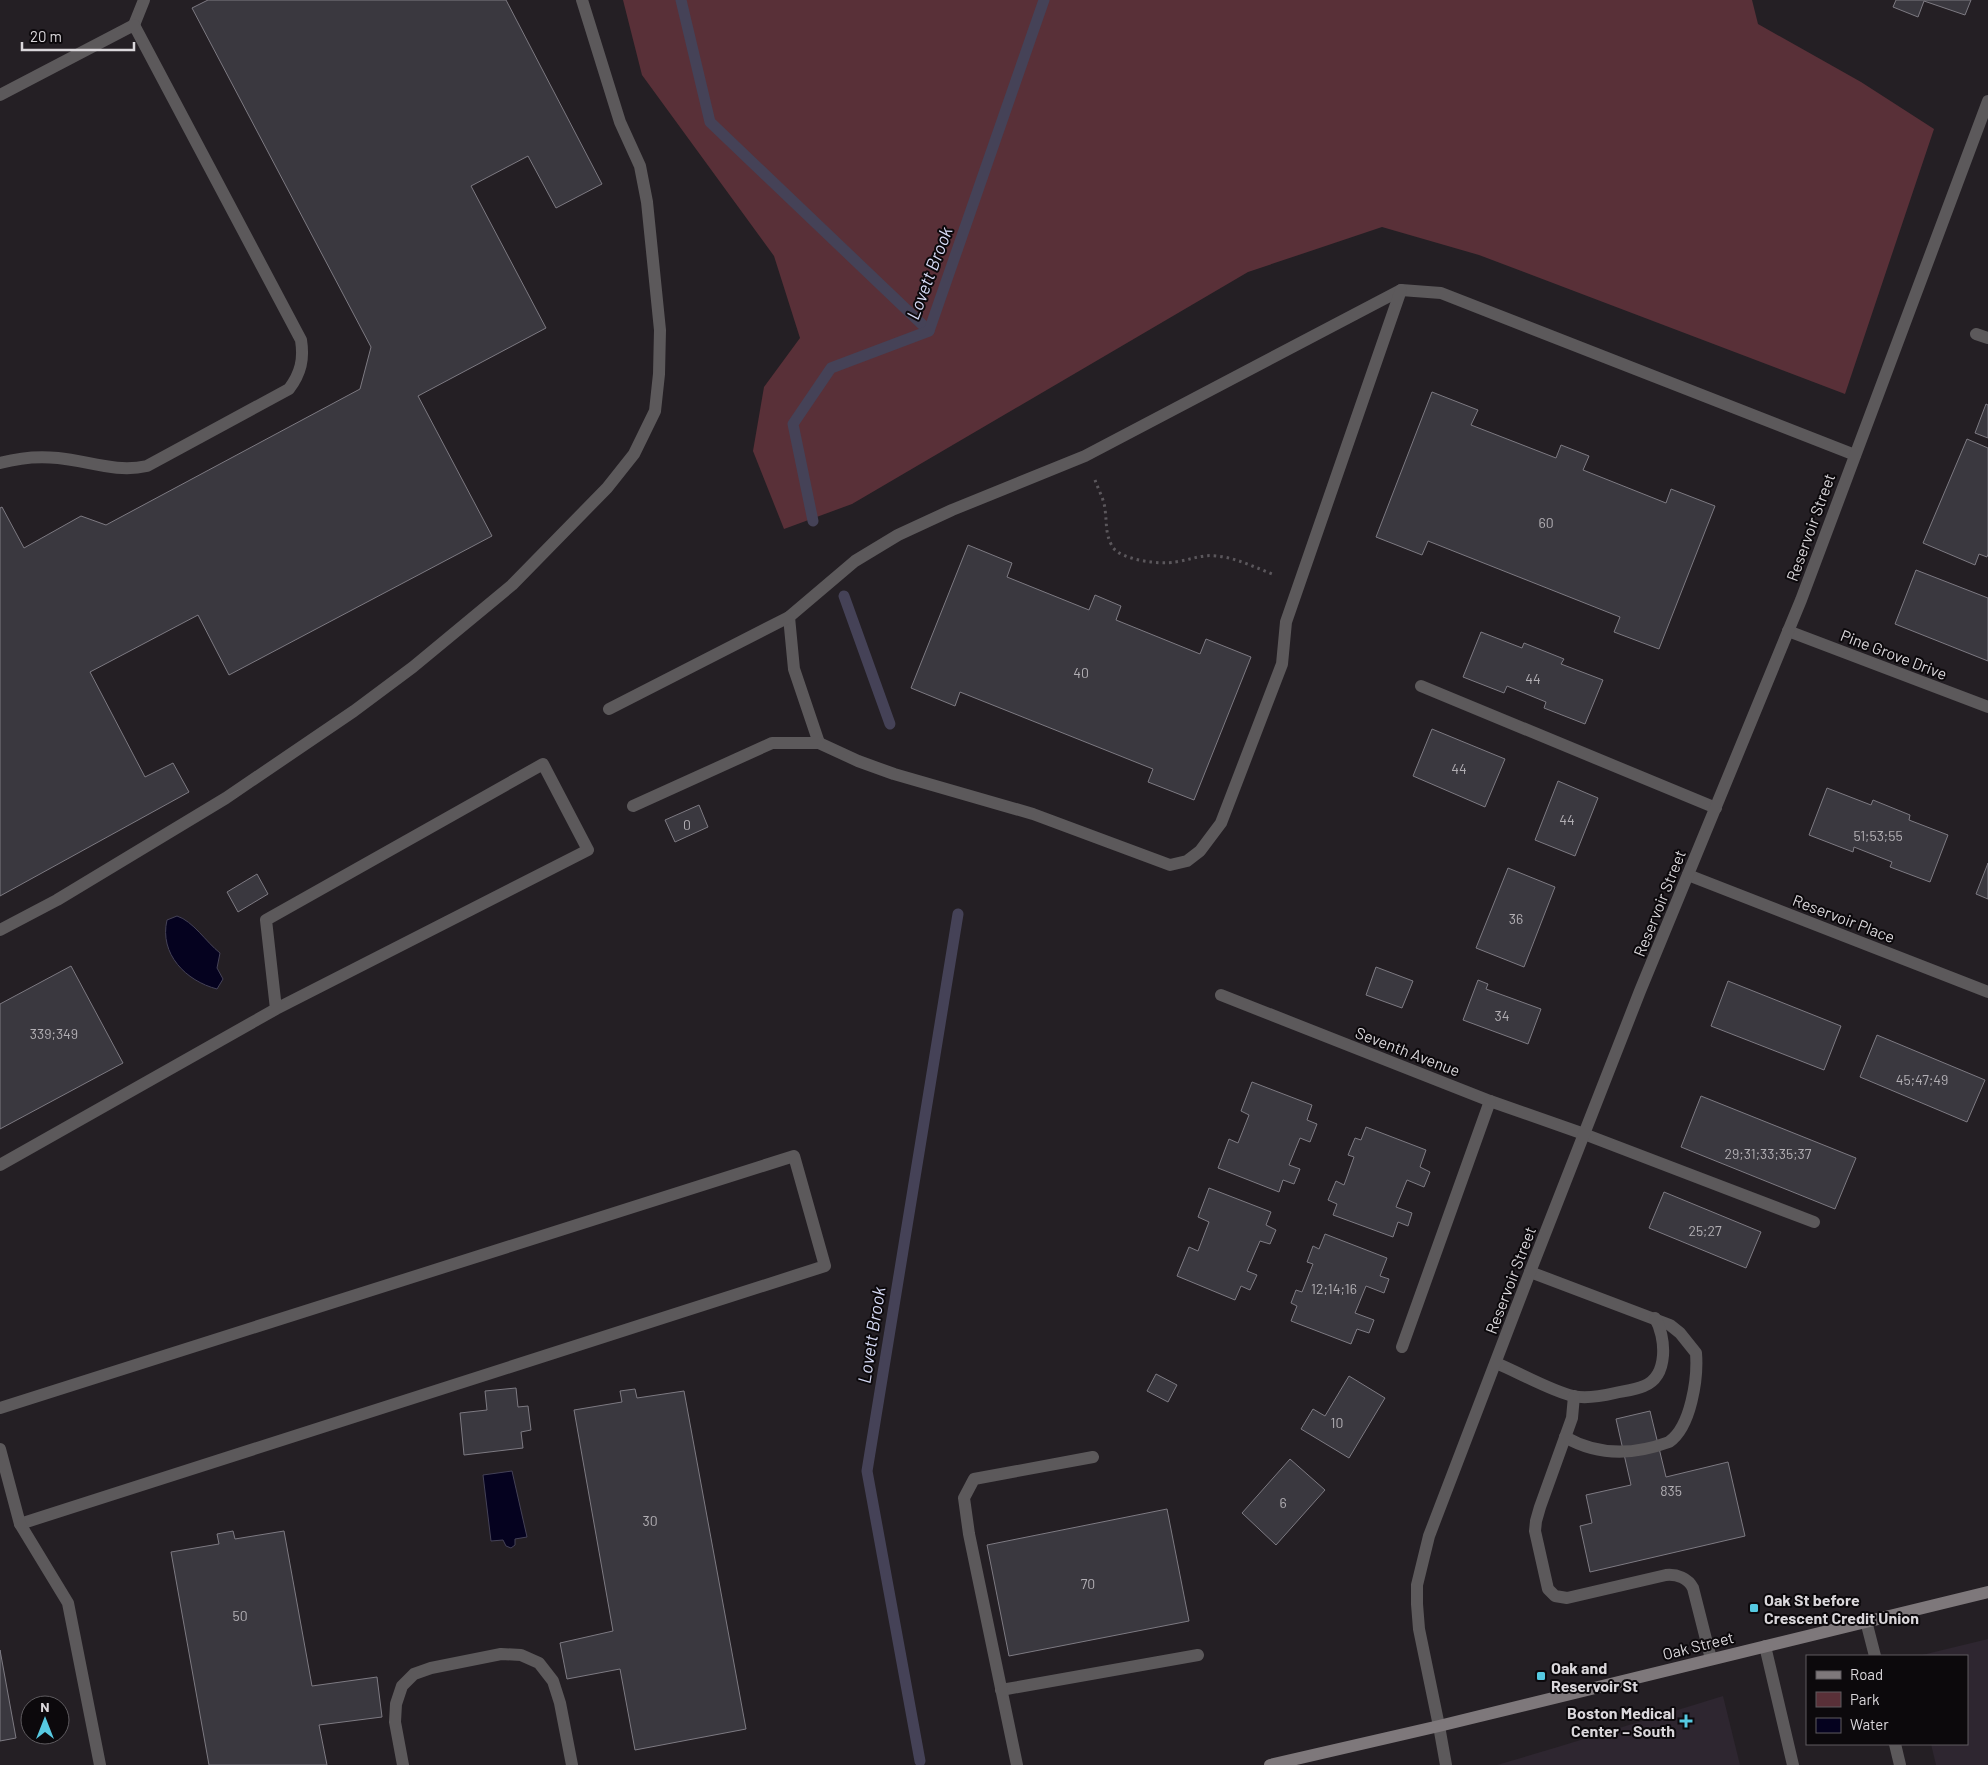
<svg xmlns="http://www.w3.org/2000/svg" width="1988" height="1765" viewBox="0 0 1988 1765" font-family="Barlow,sans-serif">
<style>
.built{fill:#2e2630}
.green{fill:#593038}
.water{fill:#05021f;stroke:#454257}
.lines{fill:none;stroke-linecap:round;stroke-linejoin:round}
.stream{stroke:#454257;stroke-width:11}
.building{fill:#3a383f;stroke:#7d7a82}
.path{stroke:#5b575c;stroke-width:3;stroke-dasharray:2.5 4;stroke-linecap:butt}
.service{stroke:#5c595b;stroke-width:12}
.minor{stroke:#5c595b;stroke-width:12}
.tertiary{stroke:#5c595b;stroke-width:12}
.secondary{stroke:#7e787b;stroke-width:12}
.poi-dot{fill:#56c9e1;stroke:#0c090c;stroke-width:2}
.labels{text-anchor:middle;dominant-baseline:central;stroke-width:4;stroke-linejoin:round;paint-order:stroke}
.number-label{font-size:14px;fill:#b2afb4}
.street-label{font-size:16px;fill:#dad7db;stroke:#0c090c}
.poi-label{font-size:16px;font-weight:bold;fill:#dad7db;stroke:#0c090c;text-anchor:start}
.water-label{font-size:18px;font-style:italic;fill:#d6daf5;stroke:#0c090c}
</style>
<rect width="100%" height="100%" fill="#241f24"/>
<g class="built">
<path d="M1988,1639V1765H1936L1931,1744H1967V1656H1918Z"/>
<path d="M1723,1696L1740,1765H1497L1561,1746Z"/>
</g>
<path class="green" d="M623,0H1752L1758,24L1861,82L1934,129L1845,394L1479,255L1382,227L1248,272L852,504L784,529L753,451L764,387L800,338L774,256L642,75Z"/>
<g class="water">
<path d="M177,916C193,921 206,942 220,953L217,968L223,979L217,989C186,981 159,954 167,920Z"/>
<path d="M512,1471L527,1537L515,1539V1545L511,1548L506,1546L503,1540L491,1541L483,1475Z"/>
</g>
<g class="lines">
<g class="stream">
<path d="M681,0L710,122L929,331"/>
<path d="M813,521L793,424L831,368L929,331L1044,0"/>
<path d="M844,596L890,724"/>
<path d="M920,1761L867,1471L958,914"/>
</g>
</g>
<g class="building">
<path d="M208,0H506L602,184L556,208L528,156L471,186L546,328L418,396L492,536L229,675L198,615L90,672L145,777L173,763L189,792L0,896V508L2,507L24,548L81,516L106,525L360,389L371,347L192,8Z"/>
<path d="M1896,0H1971L1965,15L1924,1L1918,17L1893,7Z"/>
<path d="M1432,392L1478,410L1471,425L1556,458L1561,445L1589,456L1583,470L1666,503L1671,489L1715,506L1659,649L1614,632L1620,617L1428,541L1422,555L1376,537Z"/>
<path d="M1986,404L1988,405V438L1975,433Z"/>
<path d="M1967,439L1988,448V554L1987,557L1979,554L1975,565L1923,543Z"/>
<path d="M968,545L1012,563L1007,577L1089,610L1095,595L1121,606L1116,620L1200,654L1206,639L1251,657L1194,800L1148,782L1153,769L960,692L955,706L911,688Z"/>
<path d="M1916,570L1988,598V661L1895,624Z"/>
<path d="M1481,632L1522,648L1524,643L1564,659L1561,664L1603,680L1585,724L1544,708L1546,702L1507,686L1504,693L1463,677Z"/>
<path d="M1432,729L1505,759L1485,807L1413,776Z"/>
<path d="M1558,781L1598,798L1575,856L1535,840Z"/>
<path d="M1827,788L1871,805L1873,800L1910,815L1909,820L1948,835L1930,882L1890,867L1892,862L1854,847L1853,852L1809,835Z"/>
<path d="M699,805L708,827L675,842L665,820Z"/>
<path d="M1988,863V899L1976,894Z"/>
<path d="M1508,868L1555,887L1524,967L1476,948Z"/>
<path d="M257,874L268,894L238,912L227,892Z"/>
<path d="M71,966L123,1063L0,1129V1004Z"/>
<path d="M1376,967L1413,981L1402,1008L1366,995Z"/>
<path d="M1478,980L1488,984L1486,989L1541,1009L1528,1044L1463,1020Z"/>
<path d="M1728,981L1841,1026L1824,1070L1711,1026Z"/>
<path d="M1877,1035L1985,1080L1967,1122L1860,1077Z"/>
<path d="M1252,1082L1312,1105L1307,1120L1317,1124L1310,1142L1300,1138L1289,1165L1300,1169L1294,1184L1283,1180L1279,1192L1218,1168L1229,1139L1238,1143L1249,1115L1241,1111Z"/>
<path d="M1701,1096L1856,1158L1835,1209L1681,1147Z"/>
<path d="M1366,1127L1426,1150L1420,1167L1430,1172L1424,1187L1407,1180L1396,1207L1412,1213L1408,1226L1398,1222L1393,1237L1333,1215L1337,1204L1328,1200L1336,1181L1344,1185L1354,1157L1348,1155L1355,1138L1361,1140Z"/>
<path d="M1209,1188L1271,1212L1266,1225L1276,1230L1270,1244L1260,1241L1247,1271L1257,1275L1250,1290L1241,1286L1235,1300L1177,1276L1189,1247L1198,1251L1209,1222L1198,1217Z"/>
<path d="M1664,1192L1761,1232L1746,1268L1649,1228Z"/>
<path d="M1325,1234L1387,1258L1380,1276L1389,1279L1384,1293L1366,1286L1355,1313L1374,1320L1369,1333L1357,1329L1351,1344L1291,1321L1297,1306L1291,1303L1296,1290L1302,1292L1313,1264L1307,1262L1313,1246L1319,1249Z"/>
<path d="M1156,1374L1177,1385L1168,1402L1147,1391Z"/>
<path d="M1349,1376L1385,1398L1349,1458L1301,1429L1313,1409L1325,1416Z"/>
<path d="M516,1388L518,1407L528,1406L531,1430L521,1432L523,1448L464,1455L460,1413L487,1410L485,1391Z"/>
<path d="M635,1389L637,1398L684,1391L746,1729L635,1750L620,1669L567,1679L560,1643L613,1631L574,1410L622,1402L620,1391Z"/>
<path d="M1650,1411L1666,1477L1728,1462L1745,1536L1590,1572L1580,1526L1592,1523L1586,1495L1631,1485L1616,1419Z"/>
<path d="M1290,1459L1325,1490L1276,1545L1242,1513Z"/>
<path d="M1167,1509L1189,1621L1009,1656L987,1545Z"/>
<path d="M233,1531L235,1539L284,1531L312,1686L377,1677L382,1717L319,1725L327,1765H209L171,1552L219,1544L217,1534Z"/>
<path d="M0,1650L16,1738L0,1741Z"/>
</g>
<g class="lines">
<path class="path" d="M1095,480C1098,489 1104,499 1105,509C1107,523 1105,533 1112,546C1119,560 1161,565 1175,562C1190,560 1202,554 1217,556C1237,558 1256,568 1275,575"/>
<g class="service">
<path d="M134,25L144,0"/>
<path d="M0,95L134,25L301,340C304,359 301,373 289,389L147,466C116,473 89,461 58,458C39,456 18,458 0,463"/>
<path d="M1976,334L1988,338"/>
<path d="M789,617L794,669L819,743"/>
<path d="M1421,686L1716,808"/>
<path d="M609,709L789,617L855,561L898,535L952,510L1085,456L1401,290L1441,293L1855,455"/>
<path d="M633,806L772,743H819L858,761L894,774L1033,814L1170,865L1187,861L1200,851L1221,823L1282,664L1286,622L1401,290"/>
<path d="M0,930L57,900L226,798L354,711L413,667L512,585L607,488L634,454L655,411L659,374L660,330L647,202L640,166L620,122L582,0"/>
<path d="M1221,995L1490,1101L1584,1134L1814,1222"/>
<path d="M0,1165L276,1009L588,850L543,764L266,920L276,1009"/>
<path d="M1530,1272L1670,1325L1680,1333L1696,1353C1698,1378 1691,1427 1669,1442C1634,1455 1598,1456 1565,1437"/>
<path d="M1402,1347L1490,1101"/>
<path d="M1496,1363C1518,1372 1551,1391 1573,1396C1586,1399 1602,1396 1615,1393C1624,1391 1635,1390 1644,1386C1669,1376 1666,1337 1655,1318"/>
<path d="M1574,1396L1572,1418L1540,1507L1536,1521L1535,1531L1548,1589L1555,1596L1567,1598L1666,1575C1677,1574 1688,1578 1693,1588L1711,1659"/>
<path d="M0,1408L794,1156L825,1266L20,1524"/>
<path d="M0,1449L20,1524L68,1603L100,1765"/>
<path d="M1866,1621L1875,1656"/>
<path d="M1765,1646L1793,1765"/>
<path d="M1001,1690L1198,1655"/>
<path d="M1439,1726L1446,1765"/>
<path d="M1895,1744L1900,1765"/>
<path d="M403,1765L395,1722L396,1704L402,1686L414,1674L431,1668L501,1654L521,1655L539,1663L553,1681L560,1703L572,1765"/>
<path d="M1017,1765L969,1534L964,1498L974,1479L1093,1457"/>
</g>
<g class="minor">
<path d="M1788,631L1988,707"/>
<path d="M1688,875L1988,992"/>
</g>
<path class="tertiary" d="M1439,1726L1419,1629L1417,1604V1585L1429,1536L1530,1272L1640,991L1801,600L1988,101"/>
<path class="secondary" d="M1270,1765L1439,1726L1988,1592"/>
</g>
<g class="poi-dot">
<rect x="1749" y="1603" width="10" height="10" rx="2.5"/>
<rect x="1536" y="1671" width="10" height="10" rx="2.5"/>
<path d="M1683.5 1713.5h5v5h5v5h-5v5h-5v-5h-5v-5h5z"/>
</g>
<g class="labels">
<g class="number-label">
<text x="1546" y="522">60</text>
<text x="1081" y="672">40</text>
<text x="1533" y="678">44</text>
<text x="1459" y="768">44</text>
<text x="1567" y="819">44</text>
<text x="687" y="824">0</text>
<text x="1878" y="835">51;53;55</text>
<text x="1516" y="918">36</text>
<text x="1502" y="1015">34</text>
<text x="54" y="1033">339;349</text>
<text x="1922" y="1079">45;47;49</text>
<text x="1768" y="1153">29;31;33;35;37</text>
<text x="1705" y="1230">25;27</text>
<text x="1334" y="1288">12;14;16</text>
<text x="1337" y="1422">10</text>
<text x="1671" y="1490">835</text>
<text x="1283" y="1502">6</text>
<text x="650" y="1520">30</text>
<text x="1088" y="1583">70</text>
<text x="240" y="1615">50</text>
</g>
<g class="street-label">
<text transform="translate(1810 527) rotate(-70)">Reservoir Street</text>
<text transform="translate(1894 654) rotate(21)">Pine Grove Drive</text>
<text transform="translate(1659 903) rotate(-68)">Reservoir Street</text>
<text transform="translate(1844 918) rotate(21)">Reservoir Place</text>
<text transform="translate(1408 1051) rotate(21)">Seventh Avenue</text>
<text transform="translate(1510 1280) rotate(-69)">Reservoir Street</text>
<text transform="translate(1698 1645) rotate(-14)">Oak Street</text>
</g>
<g class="poi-label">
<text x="1764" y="1599">Oak St before<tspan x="1764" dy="18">Crescent Credit Union</tspan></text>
<text x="1551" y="1667">Oak and<tspan x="1551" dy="18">Reservoir St</tspan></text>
<text x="1675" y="1712" text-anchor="end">Boston Medical<tspan x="1675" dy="18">Center – South</tspan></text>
</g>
<g class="water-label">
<text transform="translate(929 273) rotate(-69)">Lovett Brook</text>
<text transform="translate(871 1335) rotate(-81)">Lovett Brook</text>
</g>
</g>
<rect x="1806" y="1655" width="162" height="90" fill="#0c090c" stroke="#5e5b5f"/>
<rect x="1816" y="1671" width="25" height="8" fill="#7e787b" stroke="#5e5b5f"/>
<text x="1850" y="1680" font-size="15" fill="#dad7db">Road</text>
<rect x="1816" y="1692" width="25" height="15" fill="#593038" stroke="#5e5b5f"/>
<text x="1850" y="1705" font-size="15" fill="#dad7db">Park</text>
<rect x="1816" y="1718" width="25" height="15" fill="#05021f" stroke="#5e5b5f"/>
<text x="1850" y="1730" font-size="15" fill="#dad7db">Water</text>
<g transform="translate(45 1720)"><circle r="24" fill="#0c090c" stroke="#5e5b5f"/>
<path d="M0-4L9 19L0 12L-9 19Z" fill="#56c9e1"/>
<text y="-8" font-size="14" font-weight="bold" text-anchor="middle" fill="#dad7db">N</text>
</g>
<path d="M22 42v8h112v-8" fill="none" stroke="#dad7db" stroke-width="2.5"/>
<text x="30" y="42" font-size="15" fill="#dad7db" stroke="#0c090c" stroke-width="4" paint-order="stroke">20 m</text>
</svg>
